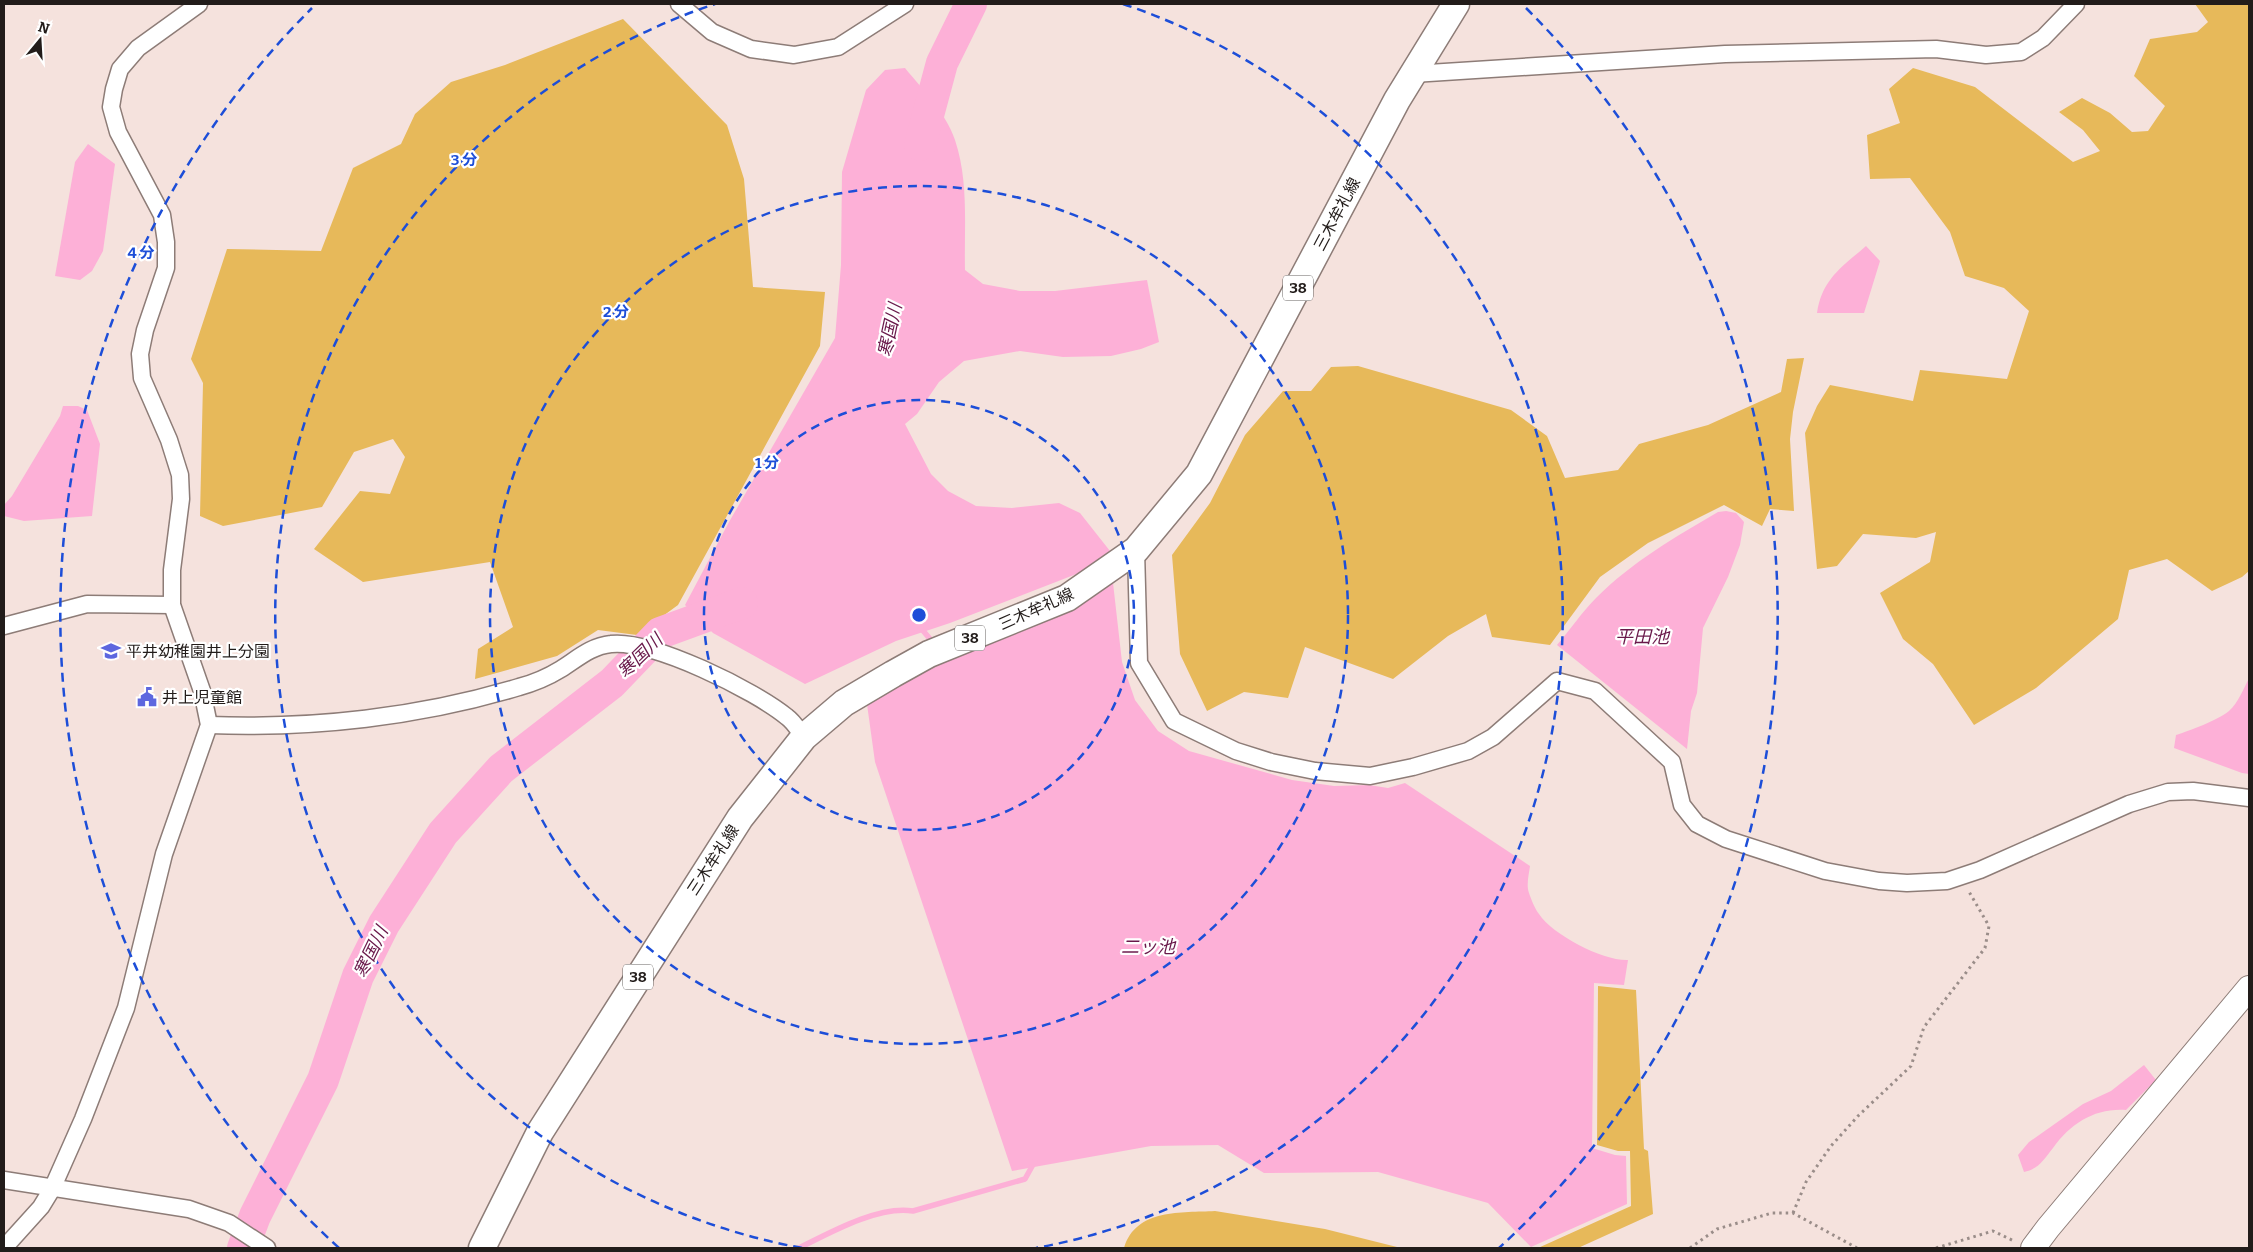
<svg xmlns="http://www.w3.org/2000/svg" width="2253" height="1252" viewBox="0 0 2253 1252" font-family="Bitter,'Noto Sans JP',serif">
<style>
.green{fill:#e7b95a}
.water{fill:#fdb0d7}
.lines{fill:none;stroke-linecap:round;stroke-linejoin:round}
.stream{stroke:#fdb0d7;stroke-width:5.5}
.river{stroke:#fdb0d7;stroke-width:32}
.street-casing{stroke:#8d7c77;stroke-width:19}
.secondary-casing{stroke:#8d7c77;stroke-width:26}
.primary-casing{stroke:#8d7c77;stroke-width:29}
.path{stroke:#9a8d89;stroke-width:3;stroke-dasharray:2.5 4;stroke-linecap:butt}
.street{stroke:#fff;stroke-width:16}
.secondary{stroke:#fff;stroke-width:24}
.primary{stroke:#fff;stroke-width:26}
.ring{fill:none;stroke:#1d4ed8;stroke-width:2.5;stroke-dasharray:9 6}
.labels{text-anchor:middle;dominant-baseline:central;stroke-width:4.5;stroke-linejoin:round;paint-order:stroke}
.shield{fill:#fff;stroke:#64605f;stroke-width:1}
.shield-label{font-size:15px;font-weight:bold;fill:#221c1a}
.street-label{font-size:16px;fill:#221c1a;stroke:#fff}
.poi-label{font-size:16px;fill:#221c1a;stroke:#fff;text-anchor:start}
.water-label{font-size:18px;font-style:italic;fill:#69184a;stroke:#fff}
.centre{fill:#1d4ed8;stroke:#fff;stroke-width:2.5}
.ring-label{font-size:15px;text-anchor:middle;font-weight:bold;fill:#1d4ed8;stroke:#fff;stroke-width:4.5;stroke-linejoin:round;paint-order:stroke}
</style>
<rect width="100%" height="100%" fill="#f5e2dd"/>
<g class="green">
<path d="M2195,4H2249V571L2242,577L2212,591L2167,559L2129,570L2118,619L2036,688L1974,725L1933,664L1903,639L1880,593L1930,562L1936,532L1916,538L1863,534L1837,566L1817,569L1805,433L1817,406L1830,385L1913,401L1920,370L2007,379L2029,311L2004,288L1965,276L1950,232L1910,178L1870,179L1867,135L1900,123L1889,89L1913,68L1975,87L2073,162L2100,151L2083,130L2059,112L2082,98L2110,113L2132,132L2148,131L2165,106L2134,76L2150,39L2197,32L2208,22Z"/>
<path d="M623,19L727,125L744,179L753,287L825,292L820,346L678,605L637,635L598,630L557,656L475,679L478,649L513,627L490,562L363,582L314,549L360,491L390,494L405,457L393,439L354,452L322,507L223,526L200,516L203,383L191,359L227,249L321,251L353,168L401,144L415,114L451,82L505,65Z"/>
<path d="M1804,358L1793,412L1790,439L1794,511L1770,509L1762,526L1724,505L1648,543L1600,577L1550,645L1492,637L1486,614L1448,636L1393,679L1305,647L1288,698L1244,692L1207,711L1180,654L1172,555L1210,503L1245,435L1283,391H1311L1331,367L1358,366L1511,410L1547,436L1565,478L1618,470L1639,444L1708,425L1781,392L1787,359Z"/>
<path d="M1598,986L1636,990L1644,1149L1648,1151L1653,1214L1578,1248H1538L1631,1206L1630,1151H1618L1597,1145Z"/>
<path d="M1215,1211L1325,1229L1401,1248H1124C1136,1208 1182,1213 1215,1211Z"/>
</g>
<g class="water">
<path d="M905,68C923,90 946,113 955,140C969,182 964,227 965,270L983,284L1020,291H1055L1147,280L1159,342L1141,349L1111,356L1063,357L1020,351L964,361L939,382L917,414L905,424L931,474L948,491L976,506L1012,508L1059,503L1080,513L1110,551L1079,573L950,623L896,641L805,684L713,633L685,605L729,522L835,338L841,265L842,172L866,90L885,70Z"/>
<path d="M88,144L115,164L103,251L92,271L80,280L55,276L75,162Z"/>
<path d="M1866,246L1880,261L1864,313H1817C1822,279 1842,267 1866,246Z"/>
<path d="M63,406H78L87,410L100,444L92,516L24,521L4,516V505L12,496L60,416Z"/>
<path d="M1726,511L1736,513L1744,522L1740,545L1728,577L1703,628L1697,693L1691,711L1687,749L1557,645C1570,630 1582,612 1596,598C1632,562 1675,537 1718,512Z"/>
<path d="M1112,574L1122,662L1135,700L1158,731L1189,751L1292,780L1334,786L1369,785L1388,788L1405,783L1530,866C1529,874 1526,885 1529,893C1531,899 1535,909 1539,914C1553,935 1603,961 1628,960L1624,985L1594,983L1592,1148L1615,1155L1626,1156L1627,1204L1531,1247L1488,1203L1378,1172L1264,1173L1218,1145L1151,1146L1012,1171L875,762L866,697Z"/>
<path d="M2249,678V774L2242,773L2174,748L2176,735C2189,731 2218,720 2229,711C2238,703 2244,688 2249,678Z"/>
<path d="M2144,1065L2156,1080L2126,1110C2095,1108 2071,1123 2053,1148C2044,1159 2039,1169 2024,1172L2018,1155L2029,1142L2083,1104L2111,1091Z"/>
</g>
<g class="lines">
<g class="stream">
<path d="M920,627L935,645"/>
<path d="M799,1248C829,1233 879,1205 913,1211L1025,1179L1035,1161"/>
</g>
<g class="river">
<path d="M920,145L942,63L971,4"/>
<path d="M243,1248L255,1216L323,1080L358,976L384,924L443,833L501,769L612,683L660,633L742,603"/>
</g>
<defs>
<g id="street">
<path d="M679,4L712,32L751,49L794,55L838,47L905,4"/>
<path d="M1413,74L1725,54L1936,49L1986,55L2021,52L2043,38L2076,4"/>
<path d="M1136,550L1139,663L1174,721L1236,751L1271,762L1315,771L1370,776L1413,767L1468,751L1493,737L1557,681L1595,691L1672,762L1682,805L1697,824L1726,839L1825,871L1879,881L1907,883L1947,881L1980,870L2129,804L2168,792L2193,791L2249,798"/>
<path d="M4,626L87,604L172,605"/>
<path d="M209,725C312,729 420,717 519,687C534,683 548,677 561,669C577,659 591,646 611,644C651,639 756,691 787,717C794,722 799,731 804,737"/>
<path d="M4,1180L189,1209L229,1223L267,1248"/>
<path d="M4,1248L41,1207L52,1189L83,1119L126,1008L164,854L209,725L202,691L172,605V570L181,499L180,475L169,440L142,378L140,354L145,330L166,268V242L162,215L118,132L111,107L114,89L120,69L138,48L199,4"/>
</g>
<path id="secondary" d="M2033,1248L2048,1228L2249,988"/>
<path id="primary" d="M482,1248L540,1132L740,818L804,737L844,703L893,674L929,654L1067,598L1136,550L1199,474L1397,100L1456,4"/>
</defs>
<use href="#street" class="street-casing"/>
<use href="#secondary" class="secondary-casing"/>
<use href="#primary" class="primary-casing"/>
<g class="path">
<path d="M1793,1213L1806,1182L1831,1146L1858,1116L1911,1066L1924,1027L1985,948L1989,926L1968,890"/>
<path d="M1690,1248L1717,1229L1772,1213H1793L1857,1248"/>
<path d="M1936,1248L1993,1231L2014,1241"/>
</g>
<use href="#street" class="street"/>
<use href="#secondary" class="secondary"/>
<use href="#primary" class="primary"/>
</g>
<g class="ring">
<circle cx="919" cy="615" r="215"/>
<circle cx="919" cy="615" r="429"/>
<path d="M802 1248A644 644 0 0 1 715 4M1123 4A644 644 0 0 1 1036 1248"/>
<path d="M339 1248A858 858 0 0 1 312 8M1526 8A858 858 0 0 1 1499 1248"/>
</g>
<defs>
<symbol id="school-bare" viewBox="-9 -9 18 18"><path d="M0-5L7-2L0 1L-7-2ZM-4 1L0 2.5L4 1V4Q0 6-4 4Z" fill="#5d67df" stroke="#fff" stroke-width="2.5" paint-order="stroke"/></symbol>
<symbol id="civic-bare" viewBox="-9 -9 18 18"><path d="M-.6-6.5H3V-4.5H.6V-3L4-1V1h2V6H-6V1h2V-1L-.6-3ZM-1.2 2.5V6h2.4V2.5Z" fill="#5d67df" stroke="#fff" stroke-width="2.5" paint-order="stroke"/></symbol>
</defs>
<g fill-rule="evenodd">
<use href="#school-bare" x="97" y="637" width="28" height="28"/>
<use href="#civic-bare" x="133" y="683" width="28" height="28"/>
</g>
<g class="labels">
<g class="shield">
<rect x="1283" y="275.5" width="30" height="25" rx="4"/>
<rect x="955" y="625.5" width="30" height="25" rx="4"/>
<rect x="623" y="964.5" width="30" height="25" rx="4"/>
</g>
<g class="shield-label">
<text x="1298" y="288">38</text>
<text x="970" y="638">38</text>
<text x="638" y="977">38</text>
</g>
<g class="street-label">
<text transform="translate(1337 214) rotate(-62)">三木牟礼線</text>
<text transform="translate(1036 609) rotate(-24)">三木牟礼線</text>
<text transform="translate(713 860) rotate(-57)">三木牟礼線</text>
</g>
<g class="poi-label">
<text x="126" y="651">平井幼稚園井上分園</text>
<text x="162" y="697">井上児童館</text>
</g>
<g class="water-label">
<text transform="translate(890 330) rotate(-78)">寒国川</text>
<text x="1642" y="637">平田池</text>
<text transform="translate(640 656) rotate(-44)">寒国川</text>
<text x="1148" y="947">二ッ池</text>
<text transform="translate(371 952) rotate(-64)">寒国川</text>
</g>
</g>
<circle cx="919" cy="615" r="8" class="centre"/>
<g class="ring-label">
<text x="464" y="165">3 分</text>
<text x="141" y="258">4 分</text>
<text x="616" y="317">2 分</text>
<text x="767" y="468">1 分</text>
</g>
<rect width="2253" height="1252" fill="none" stroke="#221c1a" stroke-width="10"/>
<g transform="translate(40 40) rotate(18)" stroke="#ffffff" stroke-width="4" paint-order="stroke">
<path d="M0-4L9 19L0 12L-9 19Z" fill="#221c1a"/>
<text y="-8" font-size="14" font-weight="bold" text-anchor="middle" fill="#221c1a">N</text>
</g>
</svg>
